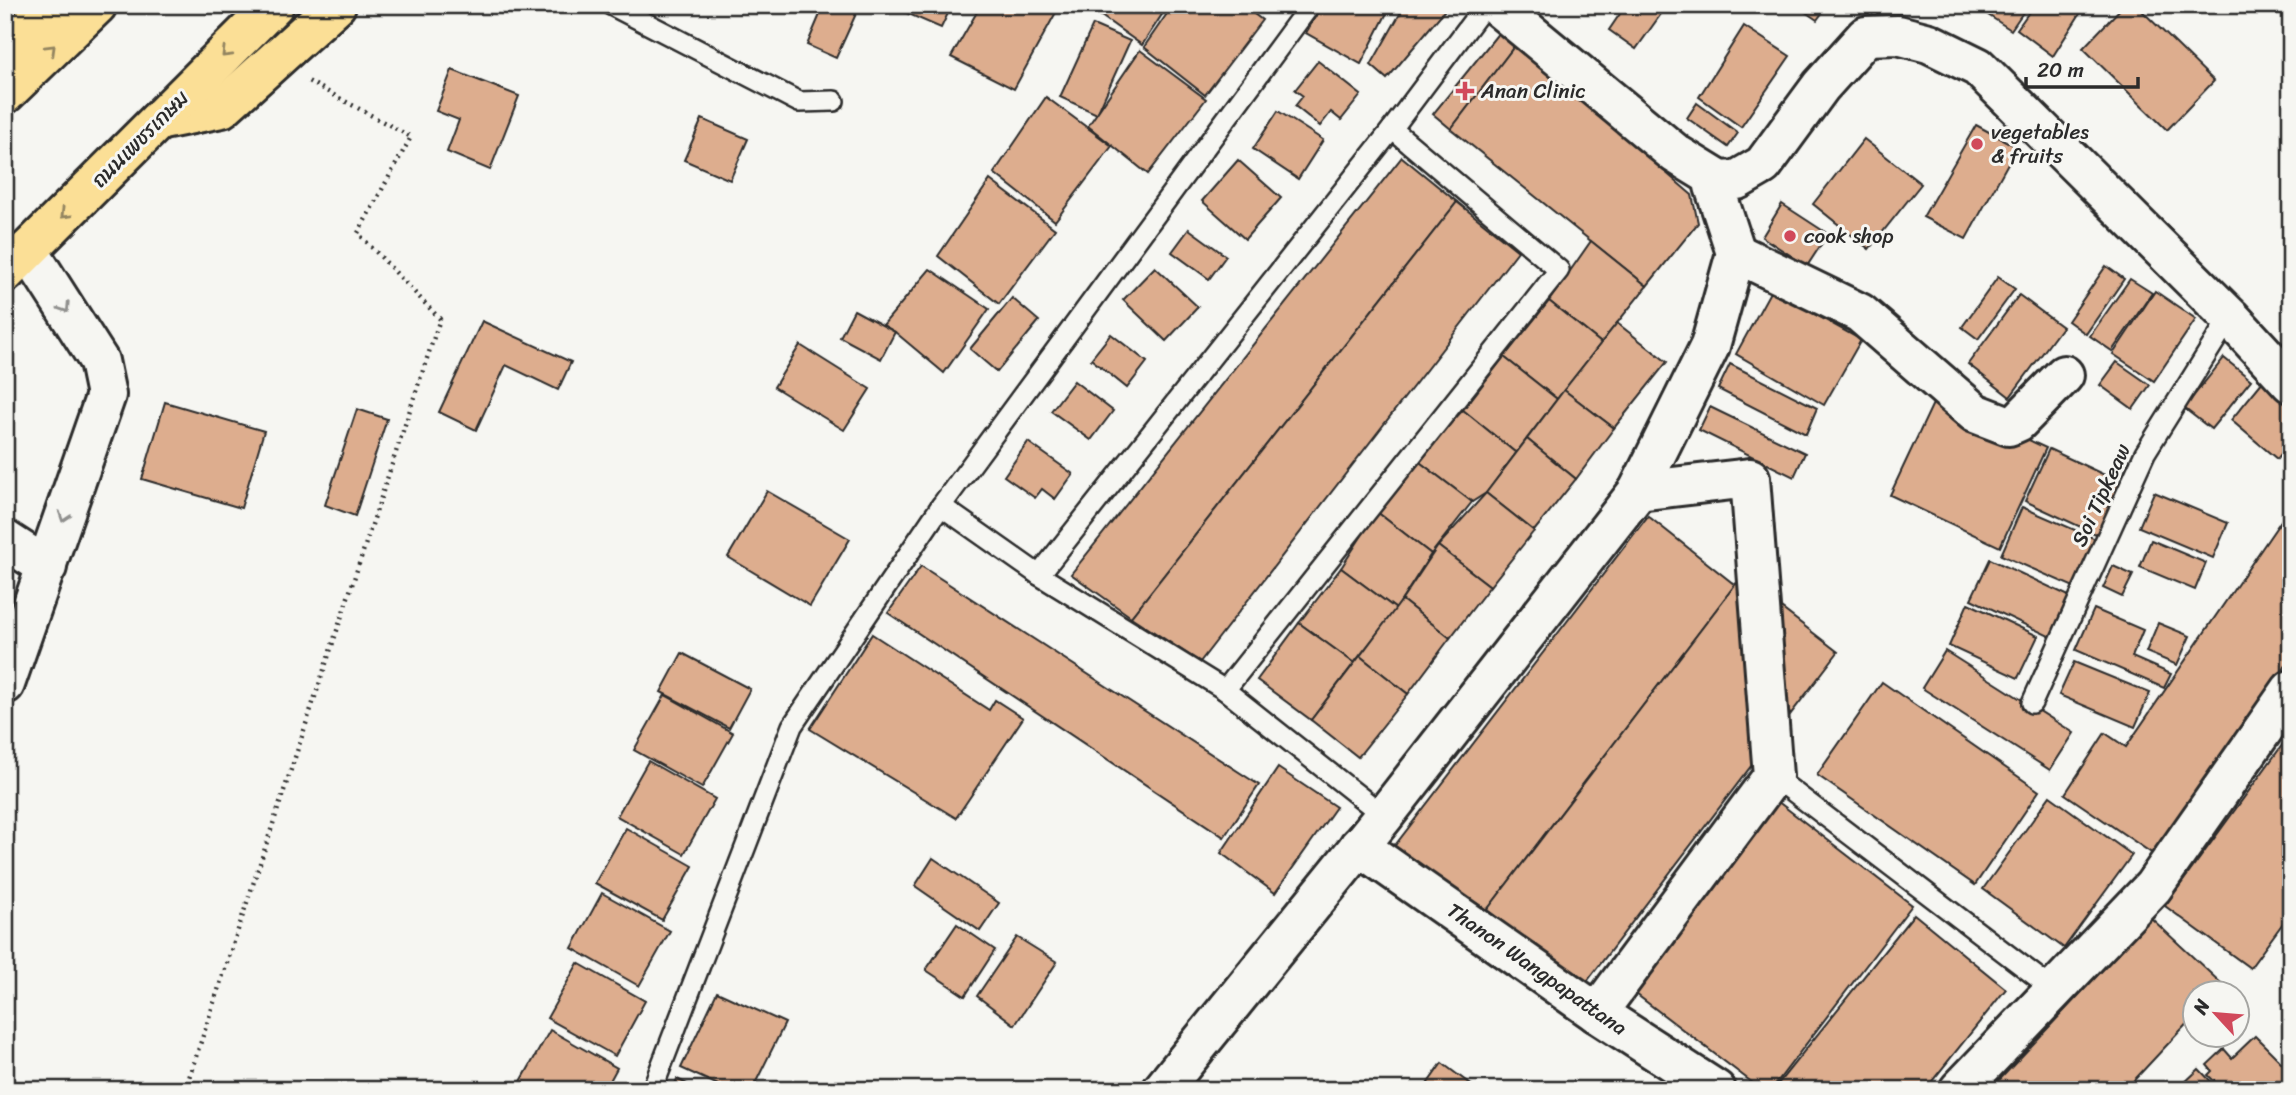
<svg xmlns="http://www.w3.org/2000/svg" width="2296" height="1095" viewBox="0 0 2296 1095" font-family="Sriracha,'Playpen Sans Thai',sans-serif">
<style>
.building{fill:#ddad8e;stroke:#2b2b2b;stroke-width:2}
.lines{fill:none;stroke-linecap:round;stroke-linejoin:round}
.service-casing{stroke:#2b2b2b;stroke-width:24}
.minor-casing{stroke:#2b2b2b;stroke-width:44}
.tertiary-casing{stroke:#2b2b2b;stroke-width:44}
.trunk-casing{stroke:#2b2b2b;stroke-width:44}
.path{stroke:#2b2b2b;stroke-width:4.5;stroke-dasharray:2 5;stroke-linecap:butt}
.service{stroke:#f6f6f2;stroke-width:19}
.minor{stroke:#f6f6f2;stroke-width:38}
.tertiary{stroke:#f6f6f2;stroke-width:38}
.trunk{stroke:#fbdf96;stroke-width:38}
.oneway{stroke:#938560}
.oneway2{stroke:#90908e}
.poi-dot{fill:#d1495b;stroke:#f6f6f2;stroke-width:2.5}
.labels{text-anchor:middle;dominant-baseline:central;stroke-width:6;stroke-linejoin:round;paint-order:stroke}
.poi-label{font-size:21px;fill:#2b2b2b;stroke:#f6f6f2;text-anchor:start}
.street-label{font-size:21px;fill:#2b2b2b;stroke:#f6f6f2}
</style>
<rect width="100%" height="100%" fill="#f6f6f2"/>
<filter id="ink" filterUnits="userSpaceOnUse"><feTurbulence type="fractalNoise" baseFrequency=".0143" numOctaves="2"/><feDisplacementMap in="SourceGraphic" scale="14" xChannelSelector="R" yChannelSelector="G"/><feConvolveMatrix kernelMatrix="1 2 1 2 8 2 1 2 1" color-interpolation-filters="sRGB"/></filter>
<g filter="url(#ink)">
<g class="building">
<path d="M824,5H860L836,58L807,45Z"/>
<path d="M907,5H952L941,28L904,12Z"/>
<path d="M981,5H1060L1014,89L951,57Z"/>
<path d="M1092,5H1151L1163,13L1142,45L1090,8Z"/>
<path d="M1173,5H1242L1262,20L1205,95L1144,47Z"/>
<path d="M1322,5H1391L1361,64L1306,33Z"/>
<path d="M1405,5H1449L1387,79L1371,65Z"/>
<path d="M1626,5H1649L1661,14L1636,49L1609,30Z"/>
<path d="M1795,5H1828L1817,20Z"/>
<path d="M1994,5H2028L2011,30L1988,15Z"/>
<path d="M2034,5H2077L2083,9L2053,56L2017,29Z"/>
<path d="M2124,5H2136L2214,81L2167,130L2083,48Z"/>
<path d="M1093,25L1130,41L1097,114L1060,97Z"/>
<path d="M1744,26L1790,56L1741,127L1699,97Z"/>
<path d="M1500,31L1516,44L1451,129L1433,114Z"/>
<path d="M1516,44L1692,195L1698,223L1647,286L1451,129Z"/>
<path d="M1140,50L1206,99L1148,174L1088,126Z"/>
<path d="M1318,61L1361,95L1341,120L1331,112L1320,126L1295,106L1303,96L1295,90Z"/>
<path d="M452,70L519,96L490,170L447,152L459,120L436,111Z"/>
<path d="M1046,97L1112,146L1055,221L994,173Z"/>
<path d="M1697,103L1738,133L1728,147L1687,118Z"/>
<path d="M1278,111L1323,140L1298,179L1253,149Z"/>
<path d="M702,119L748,139L730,180L684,160Z"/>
<path d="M1976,125L2017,147L1966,239L1923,217Z"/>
<path d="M1864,139L1921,184L1869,249L1813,204Z"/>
<path d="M1402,157L1457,202L1131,617L1071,574Z"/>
<path d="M1238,160L1281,198L1245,239L1202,201Z"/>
<path d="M990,180L1055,229L999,304L938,256Z"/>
<path d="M1457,202L1518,251L1200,662L1131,617Z"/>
<path d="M1782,204L1828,234L1807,266L1762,237Z"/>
<path d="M1189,229L1226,256L1209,279L1172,252Z"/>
<path d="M1591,241L1647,286L1601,343L1549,301Z"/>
<path d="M2106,266L2124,279L2086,334L2068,321Z"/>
<path d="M1155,267L1198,307L1166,341L1123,300Z"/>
<path d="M930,269L989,309L944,373L895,332L883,325Z"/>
<path d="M1998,277L2015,289L1978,339L1962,327Z"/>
<path d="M2130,279L2152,293L2112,351L2090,336Z"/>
<path d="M1771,290L1861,340L1824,405L1736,354Z"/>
<path d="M2155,291L2196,319L2154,381L2113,354Z"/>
<path d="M2019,295L2062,327L2010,397L1968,364Z"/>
<path d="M1012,298L1039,321L997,372L970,349Z"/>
<path d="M1549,301L1601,343L1557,399L1504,357Z"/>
<path d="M854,310L895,332L881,359L840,337Z"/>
<path d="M482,321L571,362L558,390L506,365L476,430L439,412Z"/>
<path d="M1617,323L1667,362L1614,428L1564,390Z"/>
<path d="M1111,334L1147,362L1127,388L1091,359Z"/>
<path d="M800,345L870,389L844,430L774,387Z"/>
<path d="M1504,357L1557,399L1516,453L1463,410Z"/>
<path d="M2224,358L2251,380L2211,429L2184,408Z"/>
<path d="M2117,362L2150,385L2133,409L2100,385Z"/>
<path d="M1730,364L1817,408L1806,434L1718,389Z"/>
<path d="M1074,381L1113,411L1091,440L1051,411Z"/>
<path d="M2263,381L2291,404V442L2277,459L2231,420Z"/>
<path d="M1564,390L1614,428L1576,479L1527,439Z"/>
<path d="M1936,397L2046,448L2000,547L1890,495Z"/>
<path d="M165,402L264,431L241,508L142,479Z"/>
<path d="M1710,407L1805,453L1794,477L1699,430Z"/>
<path d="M357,409L387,419L355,516L325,505Z"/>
<path d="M1463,410L1516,453L1486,493L1472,502L1417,460Z"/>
<path d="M1527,439L1576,479L1534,531L1486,493Z"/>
<path d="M1028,442L1073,474L1055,499L1042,489L1035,498L1004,476Z"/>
<path d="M2049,449L2124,484L2100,536L2025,501Z"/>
<path d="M1417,460L1472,502L1431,554L1377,512Z"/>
<path d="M767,491L850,539L810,606L728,557Z"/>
<path d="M2154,492L2228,523L2213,558L2139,527Z"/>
<path d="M1486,493L1534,531L1490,586L1438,546Z"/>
<path d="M2291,506V658L2156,856L2065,794L2105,733L2126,747Z"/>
<path d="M2022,507L2098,540L2076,588L2001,555Z"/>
<path d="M1377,512L1431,554L1396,609L1341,568Z"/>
<path d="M1648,516L1735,585L1487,910L1393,848Z"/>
<path d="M2151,540L2206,563L2195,590L2140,567Z"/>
<path d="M1438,546L1490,586L1450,638L1402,600Z"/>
<path d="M1990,559L2071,597L2053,638L1971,599Z"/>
<path d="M921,566L1259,785L1224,837L888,613Z"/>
<path d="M2113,566L2133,575L2122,597L2103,588Z"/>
<path d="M1341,568L1396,609L1354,663L1299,623Z"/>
<path d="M1741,577L1838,652L1585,984L1487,910Z"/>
<path d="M1402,600L1450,638L1408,694L1360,656Z"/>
<path d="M1968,603L2038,636L2018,678L1949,646Z"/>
<path d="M2094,609L2143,630L2132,657L2171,674L2164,688L2076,650Z"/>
<path d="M1299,623L1354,663L1311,720L1257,680Z"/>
<path d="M2158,623L2190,636L2177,665L2146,652Z"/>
<path d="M872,634L989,710L995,700L1023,718L956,818L810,729Z"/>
<path d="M1945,651L2074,733L2050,770L1922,688Z"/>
<path d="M682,653L750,689L729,728L661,692Z"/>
<path d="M1360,656L1408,694L1358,757L1311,720Z"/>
<path d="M2074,662L2150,693L2135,727L2059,695Z"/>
<path d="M1882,682L2039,791L1975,885L1817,775Z"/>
<path d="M665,695L733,733L702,788L634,750Z"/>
<path d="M2291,733V912L2250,968L2165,906Z"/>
<path d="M648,761L715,799L684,854L617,816Z"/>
<path d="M1278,768L1336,807L1275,893L1221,853Z"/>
<path d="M2050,796L2132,855L2064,948L1983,889Z"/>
<path d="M1777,801L1912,905L1771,1090H1762L1632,991Z"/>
<path d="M626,828L693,866L662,920L595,883Z"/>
<path d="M933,858L999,903L980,931L915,886Z"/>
<path d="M602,893L670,931L639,986L572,948Z"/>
<path d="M1914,914L2006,989L1925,1090H1773Z"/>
<path d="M2151,918L2223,985L2215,993H2194V1016L2125,1090H1990Z"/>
<path d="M957,924L995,950L965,996L926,970Z"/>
<path d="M1017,937L1057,962L1015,1025L977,996Z"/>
<path d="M578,963L645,1001L615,1056L547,1018Z"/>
<path d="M717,992L785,1023L752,1090H729L681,1068Z"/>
<path d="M550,1030L617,1068L605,1090H527L519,1085Z"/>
<path d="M2255,1036L2291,1072V1090H2223L2208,1075L2212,1071L2207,1065L2224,1049L2232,1058Z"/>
<path d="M1442,1063L1474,1087L1472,1090H1423Z"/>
<path d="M2199,1069L2219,1090H2182L2180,1087Z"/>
<path d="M677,1079L699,1090H672Z"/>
</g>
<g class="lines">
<defs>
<g id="service">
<path d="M611,5L799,102L834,101"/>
<path d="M941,506L1039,575L1225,690L1384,816"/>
<path d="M1039,575L1392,129L1485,5"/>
<path d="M1225,690L1559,270L1392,129"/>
<path d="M2032,703L2145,453L2230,317"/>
<path d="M1773,776L2054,990"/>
<path d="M652,1090L792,726L941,506L1310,5"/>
</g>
<g id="minor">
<path d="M1736,253L1860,313L1975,413L2009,426L2018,422L2064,375"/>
<path d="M5,540L47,567"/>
<path d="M5,684L106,395L99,361L28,250"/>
<path d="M1359,846L1597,1013L1716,1090"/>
<path d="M1597,1013L1773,776L1750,478L1638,491"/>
<path d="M1959,1090L2153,887L2291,690"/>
</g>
<g id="tertiary">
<path d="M1496,5L1676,154L1720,181L1737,180L1763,165L1821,86L1866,36L1898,35L1929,43L1978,67L2230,317L2291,383"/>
<path d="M1162,1090L1384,816L1638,491L1710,346L1736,253L1714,186"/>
</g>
<g id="trunk">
<path d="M5,69L14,45L48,5"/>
<path d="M5,94L97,5"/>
<path d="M158,121L222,108L336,5"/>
<path d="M5,273L274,5"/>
</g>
</defs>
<use href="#service" class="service-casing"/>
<use href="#minor" class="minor-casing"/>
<use href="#tertiary" class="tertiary-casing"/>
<use href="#trunk" class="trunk-casing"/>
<path class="path" d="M185,1090L440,319L358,233L411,137L308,81"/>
<use href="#service" class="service"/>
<use href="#minor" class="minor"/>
<use href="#tertiary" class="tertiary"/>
<use href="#trunk" class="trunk"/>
</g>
<defs><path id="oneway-chevron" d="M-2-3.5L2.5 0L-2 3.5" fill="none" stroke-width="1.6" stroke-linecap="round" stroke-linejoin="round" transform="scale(1.75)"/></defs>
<g class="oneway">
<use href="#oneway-chevron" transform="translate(51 49) rotate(-44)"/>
<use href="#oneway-chevron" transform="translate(226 53) rotate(135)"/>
<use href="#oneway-chevron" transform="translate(65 214) rotate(135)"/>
</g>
<g class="oneway2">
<use href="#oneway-chevron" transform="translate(65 308) rotate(57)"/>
<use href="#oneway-chevron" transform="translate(64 517) rotate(109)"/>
</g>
</g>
<g class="poi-dot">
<path d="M1461.5 80.5h7v7h7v7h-7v7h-7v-7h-7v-7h7z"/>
<circle cx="1977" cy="144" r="7"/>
<circle cx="1790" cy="236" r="7"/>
</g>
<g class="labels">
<g class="poi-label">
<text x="1481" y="91">Anan Clinic</text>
<text x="1991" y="132">vegetables<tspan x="1991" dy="24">&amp; fruits</tspan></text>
<text x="1804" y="236">cook shop</text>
</g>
<g class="street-label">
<text transform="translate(140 139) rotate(-45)">ถนนเพชรเกษม</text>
<text transform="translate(2101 495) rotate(-65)">Soi Tipkeaw</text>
<text transform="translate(1537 969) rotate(35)">Thanon Wangpapattana</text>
</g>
</g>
<rect width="2296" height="1095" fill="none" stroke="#f6f6f2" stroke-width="28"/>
<rect x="14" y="14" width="2268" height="1067" fill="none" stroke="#2b2b2b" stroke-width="2.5" filter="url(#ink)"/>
<g transform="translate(2216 1014) rotate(296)"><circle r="33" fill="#f6f6f2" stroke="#a5a5a2" stroke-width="2"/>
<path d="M0-5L12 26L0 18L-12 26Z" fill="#d1495b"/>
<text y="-10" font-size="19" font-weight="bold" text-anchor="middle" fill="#2b2b2b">N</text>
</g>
<path d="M2026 77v10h112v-10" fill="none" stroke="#2b2b2b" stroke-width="3.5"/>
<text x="2037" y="77" font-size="21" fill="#2b2b2b" stroke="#f6f6f2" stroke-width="5" paint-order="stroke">20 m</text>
</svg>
